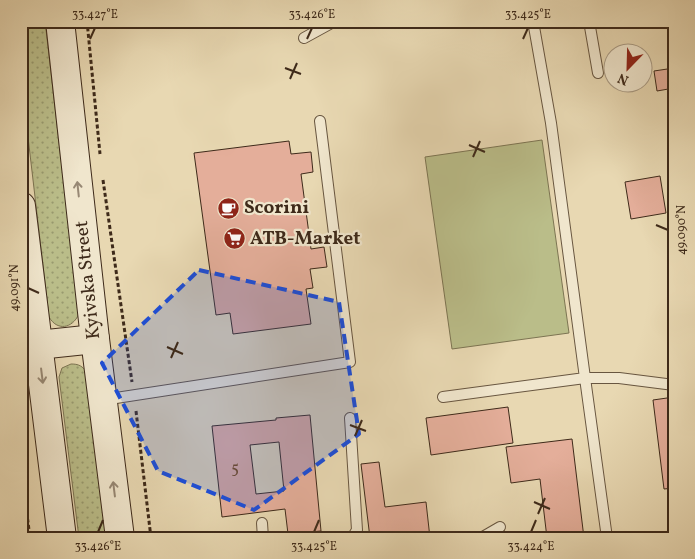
<svg xmlns="http://www.w3.org/2000/svg" width="695" height="559" viewBox="0 0 695 559" font-family="Vollkorn,serif">
<style>
.grass{fill:url(#grass-dots);stroke:#7c7452}
.garden{fill:#babd89;stroke:#7c7452}
.building{fill:#e4ae9a;stroke:#3e2a1a;fill-rule:evenodd}
.lines{fill:none;stroke-linecap:round;stroke-linejoin:round}
.lane-casing{stroke:#685640;stroke-width:12}
.secondary-casing{stroke:#3e2a1a;stroke-width:30}
.path{stroke:#3e2a1a;stroke-width:3;stroke-dasharray:4 2.5;stroke-linecap:butt}
.lane{stroke:#f0e6cd;stroke-width:10}
.secondary{stroke:#f0e6cd;stroke-width:28}
.oneway{stroke:#978874}
.marked{fill:#1d4ed8;fill-opacity:0.2;stroke:#1d4ed8;stroke-width:4;stroke-dasharray:10 6;stroke-linejoin:round}
.ticks{fill:none;stroke:#3e2a1a;stroke-width:2}
.labels{text-anchor:middle;dominant-baseline:central;stroke-width:4.5;stroke-linejoin:round;paint-order:stroke}
.number-label{font-size:16px;fill:#684b3a}
.poi-label{font-size:19px;font-weight:bold;fill:#3e2a1a;stroke:#f0e6cd;text-anchor:start}
.street-label{font-size:19px;fill:#3e2a1a;stroke:#f0e6cd}
.neatline{fill:none;stroke:#3e2a1a;stroke-width:2}
.ticks-label{font-size:12px;text-anchor:middle;fill:#3e2a1a}
</style>
<defs>
<pattern id="grass-dots" width="8" height="8" patternUnits="userSpaceOnUse" patternTransform="scale(1.25)"><rect width="8" height="8" fill="#babd89"/><path d="M2 2h.1M6 6h.1" fill="none" stroke="#999a6f" stroke-width="1.8" stroke-linecap="round"/></pattern>
</defs>
<rect width="100%" height="100%" fill="#e8d8b2"/>
<filter id="stains"><feTurbulence type="fractalNoise" baseFrequency=".004" numOctaves="4"/><feColorMatrix values="0 0 0 0 .2 0 0 0 0 .09 0 0 0 0 .02 0 0 0 .5 -.17"/></filter>
<radialGradient id="worn" r=".72"><stop offset=".6" stop-color="#630" stop-opacity="0"/><stop offset="1" stop-color="#630" stop-opacity=".3"/></radialGradient>
<g class="grass">
<path d="M21,21H45L79,314C72,329 57,331 49,317L21,77Z"/>
<path d="M71,364C77,364 81,365 85,370L108,538H79L59,377L62,368Z"/>
</g>
<path class="garden" d="M542,140L569,333L452,349L425,157Z"/>
<g class="building">
<path d="M674,68V88L657,91L654,71Z"/>
<path d="M289,141L291,154L311,152L313,172L301,174L311,249L324,247L327,267L310,269L313,288L306,289L311,324L233,334L230,313L216,315L194,153Z"/>
<path d="M660,176L666,213L631,219L625,182Z"/>
<path d="M674,397V488L664,489L653,400Z"/>
<path d="M508,407L513,443L431,455L426,418Z"/>
<path d="M310,415L321,531L288,534L285,509L222,517L212,426L276,420V418ZM279,442L284,491L256,494L250,445Z"/>
<path d="M572,439L584,538H547L540,479L511,483L506,447Z"/>
<path d="M379,462L385,507L426,502L430,538H370L361,464Z"/>
</g>
<g class="lines">
<defs>
<g id="lane">
<path d="M589,21L598,73"/>
<path d="M304,38L335,21"/>
<path d="M443,397L585,378L551,123L533,21"/>
<path d="M103,400L350,362L320,121"/>
<path d="M350,418L357,530L352,538"/>
<path d="M262,523L263,538"/>
<path d="M481,538L500,527"/>
<path d="M607,538L585,378H619L674,385"/>
</g>
<g id="secondary">
<path d="M60,21L95,339L120,538"/>
<path d="M21,206L62,538"/>
<path d="M38,345L95,339"/>
</g>
</defs>
<use href="#lane" class="lane-casing"/>
<use href="#secondary" class="secondary-casing"/>
<g class="path">
<path d="M87,21L100,154"/>
<path d="M103,180L132,382"/>
<path d="M136,411L151,538"/>
<path d="M21,467L30,538"/>
</g>
<use href="#lane" class="lane"/>
<use href="#secondary" class="secondary"/>
</g>
<defs><path id="oneway-shaft" d="M-6 0H5M1.5-3L5.5 0L1.5 3" fill="none" stroke-width="1.6" stroke-linecap="round" stroke-linejoin="round" transform="scale(1.25)"/></defs>
<g class="oneway">
<use href="#oneway-shaft" transform="translate(78 189) rotate(-96)"/>
<use href="#oneway-shaft" transform="translate(42 376) rotate(83)"/>
<use href="#oneway-shaft" transform="translate(114 489) rotate(-97)"/>
</g>
<path class="marked" d="M199,270L339,302L359,434L254,510L158,471L102,363Z"/>
<path class="ticks" d="M90,39L95,28M307,39L312,28M523,39L528,28M285,68L301,74M290,79L297,63M469,145L485,152M473,157L480,141M656,225L668,230M28,288L39,293M167,347L183,354M171,358L178,342M350,425L366,431M355,436L362,420M534,502L550,509M538,514L545,498M98,532L103,520M314,532L319,520M531,532L536,520"/>
<defs>
<symbol id="cafe-disc" viewBox="-11 -11 22 22"><circle r="9.5" fill="#8f2418" stroke="#f0e6cd"/><path d="M-5.5-4.5H6V0H3Q3 3.5 0 3.5H-2.5Q-5.5 3.5-5.5 0ZM3-3.2v2h1.7v-2ZM-6 4.5H4V6H-6Z" fill="#fff"/></symbol>
<symbol id="supermarket-disc" viewBox="-11 -11 22 22"><circle r="9.5" fill="#8f2418" stroke="#f0e6cd"/><path d="M-6-5.5h2.5l.6 2H6L4.5 2H-2.5L-4.4-4H-6ZM-1.5 3.2a1.3 1.3 0 1 0 .1 0ZM3 3.2a1.3 1.3 0 1 0 .1 0Z" fill="#fff"/></symbol>
</defs>
<g fill-rule="evenodd">
<use href="#cafe-disc" x="216" y="196" width="25" height="25"/>
<use href="#supermarket-disc" x="222" y="226" width="25" height="25"/>
</g>
<g class="labels">
<g class="number-label">
<text x="235" y="469">5</text>
</g>
<g class="poi-label">
<text x="244" y="208">Scorini</text>
<text x="250" y="239">ATB-Market</text>
</g>
<g class="street-label">
<text transform="translate(88 280) rotate(-96)">Kyivska Street</text>
</g>
</g>
<rect width="695" height="559" fill="none" stroke="#e8d8b2" stroke-width="55"/>
<g transform="translate(628 68) rotate(203)"><circle r="24" fill="#f0e6cd" stroke="#a99b85"/>
<path d="M0-4L9 19L0 12L-9 19Z" fill="#8f2418"/>
<text y="-8" font-size="14" font-weight="bold" text-anchor="middle" fill="#3e2a1a">N</text>
</g>
<rect x="28" y="28" width="640" height="504" class="neatline"/>
<g class="ticks-label">
<text x="95" y="18">33.427°E</text>
<text x="312" y="18">33.426°E</text>
<text x="528" y="18">33.425°E</text>
<text transform="translate(681 230) rotate(-90)" y="4">49.090°N</text>
<text transform="translate(14 288) rotate(-90)" y="4">49.091°N</text>
<text x="98" y="550">33.426°E</text>
<text x="314" y="550">33.425°E</text>
<text x="531" y="550">33.424°E</text>
</g>
<rect width="100%" height="100%" filter="url(#stains)"/>
<rect width="100%" height="100%" fill="url(#worn)"/>
</svg>
